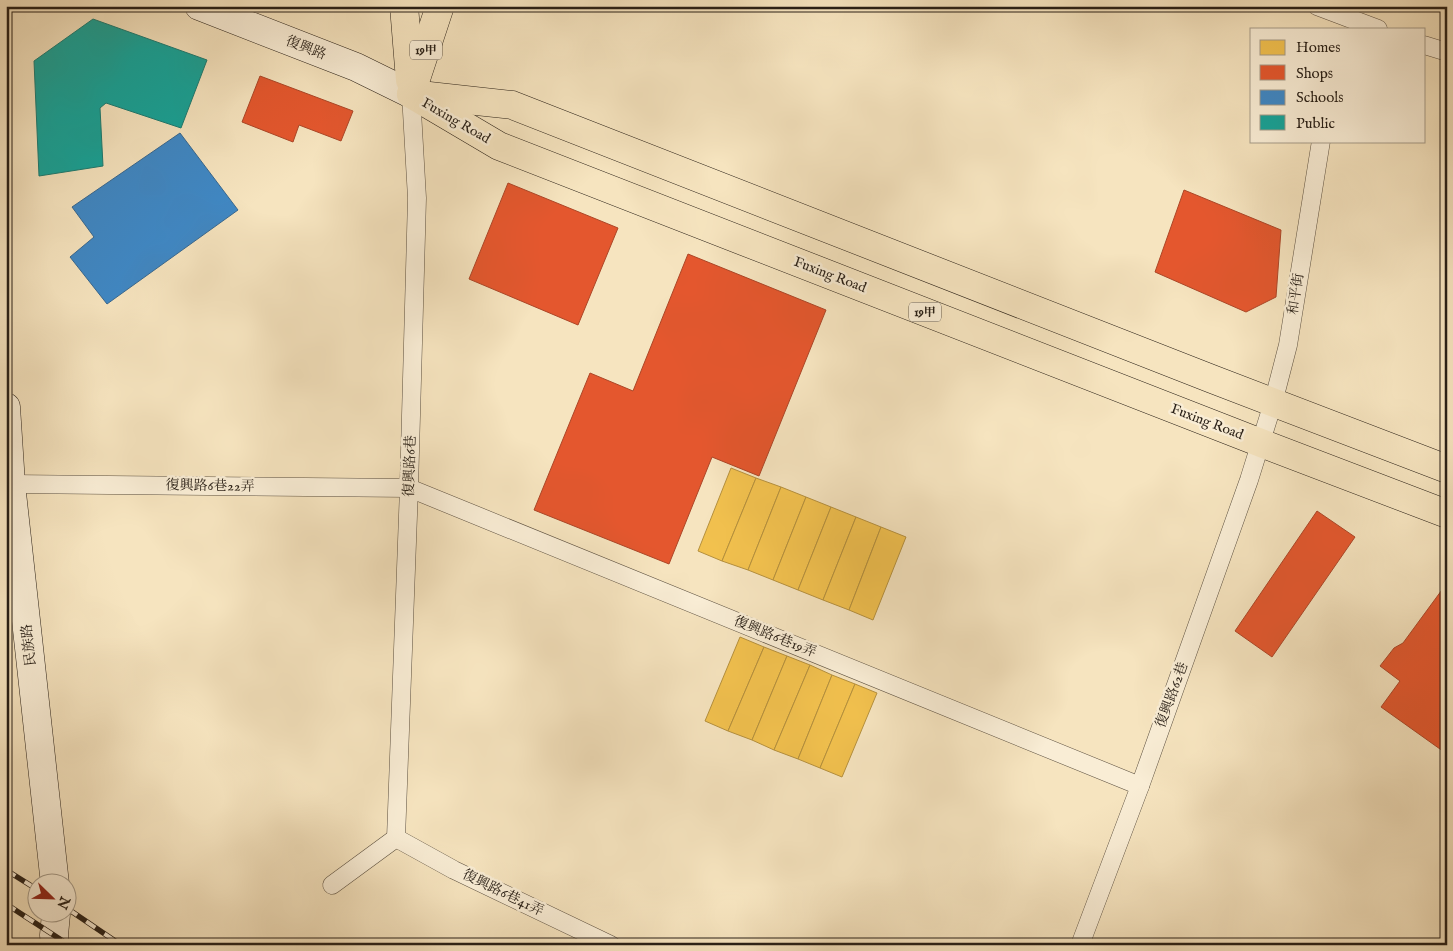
<svg xmlns="http://www.w3.org/2000/svg" width="1453" height="951" viewBox="0 0 1453 951" font-family="'IM FELL English','Noto Serif TC',serif">
<style>
.homes{fill:#f2c14e;stroke:#b5903d}
.shops{fill:#e4572e;stroke:#ac4627}
.schools{fill:#3f88c5;stroke:#386890}
.public{fill:#17a398;stroke:#1c7b71}
.lines{fill:none;stroke-linecap:round;stroke-linejoin:round}
.lane-casing{stroke:#5c5040;stroke-width:19}
.secondary-casing{stroke:#281f16;stroke-width:29}
.primary-casing{stroke:#281f16;stroke-width:29}
.lane{stroke:#f9edd5;stroke-width:18}
.secondary{stroke:#f9edd5;stroke-width:28}
.primary{stroke:#f6e4bf;stroke-width:28}
.rail-casing{stroke:#281f16;stroke-width:5.5}
.rail{stroke:#f9edd5;stroke-width:4;stroke-dasharray:11;stroke-linecap:butt}
.labels{text-anchor:middle;dominant-baseline:central;stroke-width:5;stroke-linejoin:round;paint-order:stroke}
.shield{fill:#f9edd5;stroke:#675d4f;stroke-width:1}
.shield-label{font-size:12px;font-weight:bold;fill:#281f16}
.street-label{font-size:14px;fill:#281f16;stroke:#f9edd5}
</style>
<rect width="100%" height="100%" fill="#f6e4bf"/>
<filter id="stains"><feTurbulence type="fractalNoise" baseFrequency=".004" numOctaves="4"/><feColorMatrix values="0 0 0 0 .2 0 0 0 0 .09 0 0 0 0 .02 0 0 0 .5 -.17"/></filter>
<radialGradient id="worn" r=".72"><stop offset=".6" stop-color="#630" stop-opacity="0"/><stop offset="1" stop-color="#630" stop-opacity=".3"/></radialGradient>
<g class="homes">
<path d="M731,468L756,478L722,561L698,551Z"/>
<path d="M756,478L781,487L748,570L722,561Z"/>
<path d="M781,487L806,497L773,580L748,570Z"/>
<path d="M806,497L831,507L798,590L773,580Z"/>
<path d="M831,507L856,517L823,600L798,590Z"/>
<path d="M856,517L881,527L849,610L823,600Z"/>
<path d="M881,527L906,537L873,620L849,610Z"/>
<path d="M740,637L764,647L728,731L705,721Z"/>
<path d="M764,647L787,656L752,740L728,731Z"/>
<path d="M787,656L810,665L774,750L752,740Z"/>
<path d="M810,665L832,675L798,759L774,750Z"/>
<path d="M832,675L855,684L820,768L798,759Z"/>
<path d="M855,684L877,693L842,777L820,768Z"/>
</g>
<g class="shops">
<path d="M260,76L353,111L341,141L299,125L293,142L242,122Z"/>
<path d="M508,183L618,228L578,325L469,279Z"/>
<path d="M1184,190L1281,230L1276,297L1246,312L1155,272Z"/>
<path d="M688,254L826,310L759,476L712,457L669,564L534,510L590,373L633,391Z"/>
<path d="M1317,511L1355,537L1272,657L1235,631Z"/>
<path d="M1447,583V754L1381,707L1400,681L1380,666L1394,648L1403,643Z"/>
</g>
<path class="schools" d="M180,133L238,210L107,304L70,257L94,237L72,207Z"/>
<path class="public" d="M93,19L207,60L181,128L106,103L100,108L103,166L39,176L34,61Z"/>
<g class="lines">
<defs>
<g id="lane">
<path d="M1317,6L1378,29"/>
<path d="M1424,45L1447,52"/>
<path d="M11,484L409,488L1140,786"/>
<path d="M396,838L409,488L417,198L411,94"/>
<path d="M396,838L454,870L611,945"/>
<path d="M332,885L396,838"/>
<path d="M1080,945L1140,786L1249,480L1273,403L1288,345L1321,141"/>
</g>
<g id="secondary">
<path d="M199,6L356,67L411,94"/>
<path d="M6,407L11,484L55,884"/>
<path d="M55,945L54,935L56,914"/>
</g>
<g id="primary">
<path d="M404,6L410,80"/>
<path d="M411,94L499,146L1261,443L1447,514"/>
<path d="M411,94L440,6"/>
<path d="M420,95L512,105L1212,379L1447,469"/>
</g>
</defs>
<use href="#lane" class="lane-casing"/>
<use href="#secondary" class="secondary-casing"/>
<use href="#primary" class="primary-casing"/>
<use href="#lane" class="lane"/>
<use href="#secondary" class="secondary"/>
<use href="#primary" class="primary"/>
<defs>
<g id="rail">
<path d="M6,870L38,890"/>
<path d="M6,904L69,945"/>
<path d="M68,909L121,945"/>
</g>
</defs>
<use href="#rail" class="rail-casing"/>
<use href="#rail" class="rail"/>
</g>
<g class="labels">
<g class="shield">
<rect x="410" y="40.5" width="32" height="19" rx="4"/>
<rect x="909" y="302.5" width="32" height="19" rx="4"/>
</g>
<g class="shield-label">
<text x="426" y="50">19甲</text>
<text x="925" y="312">19甲</text>
</g>
<g class="street-label">
<text transform="translate(306 48) rotate(21)">復興路</text>
<text transform="translate(456 121) rotate(30)">Fuxing Road</text>
<text transform="translate(830 275) rotate(21)">Fuxing Road</text>
<text transform="translate(1296 294) rotate(-81)">和平街</text>
<text transform="translate(1207 422) rotate(21)">Fuxing Road</text>
<text transform="translate(410 466) rotate(-88)">復興路6巷</text>
<text transform="translate(210 486) rotate(1)">復興路6巷22弄</text>
<text transform="translate(775 637) rotate(22)">復興路6巷19弄</text>
<text transform="translate(29 645) rotate(-96)">民族路</text>
<text transform="translate(1172 695) rotate(-70)">復興路62巷</text>
<text transform="translate(503 893) rotate(26)">復興路6巷41弄</text>
</g>
</g>
<rect width="1453" height="951" fill="none" stroke="#f6e4bf" stroke-width="25"/>
<rect x="8" y="8" width="1438" height="936" fill="none" stroke="#281f16" stroke-width="2.5"/>
<rect x="12" y="12" width="1428" height="926" fill="none" stroke="#281f16"/>
<rect x="1250" y="28" width="175" height="115" fill="#f9edd5" stroke="#a59b89"/>
<rect x="1260" y="40" width="25" height="15" fill="#f2c14e" stroke="#a59b89"/>
<text x="1296" y="52" font-size="15" fill="#281f16">Homes</text>
<rect x="1260" y="65" width="25" height="15" fill="#e4572e" stroke="#a59b89"/>
<text x="1296" y="78" font-size="15" fill="#281f16">Shops</text>
<rect x="1260" y="90" width="25" height="15" fill="#3f88c5" stroke="#a59b89"/>
<text x="1296" y="102" font-size="15" fill="#281f16">Schools</text>
<rect x="1260" y="115" width="25" height="15" fill="#17a398" stroke="#a59b89"/>
<text x="1296" y="128" font-size="15" fill="#281f16">Public</text>
<g transform="translate(52 898) rotate(113)"><circle r="24" fill="#f9edd5" stroke="#a59b89"/>
<path d="M0-4L9 19L0 12L-9 19Z" fill="#8f2418"/>
<text y="-8" font-size="14" font-weight="bold" text-anchor="middle" fill="#281f16">N</text>
</g>
<rect width="100%" height="100%" filter="url(#stains)"/>
<rect width="100%" height="100%" fill="url(#worn)"/>
</svg>
